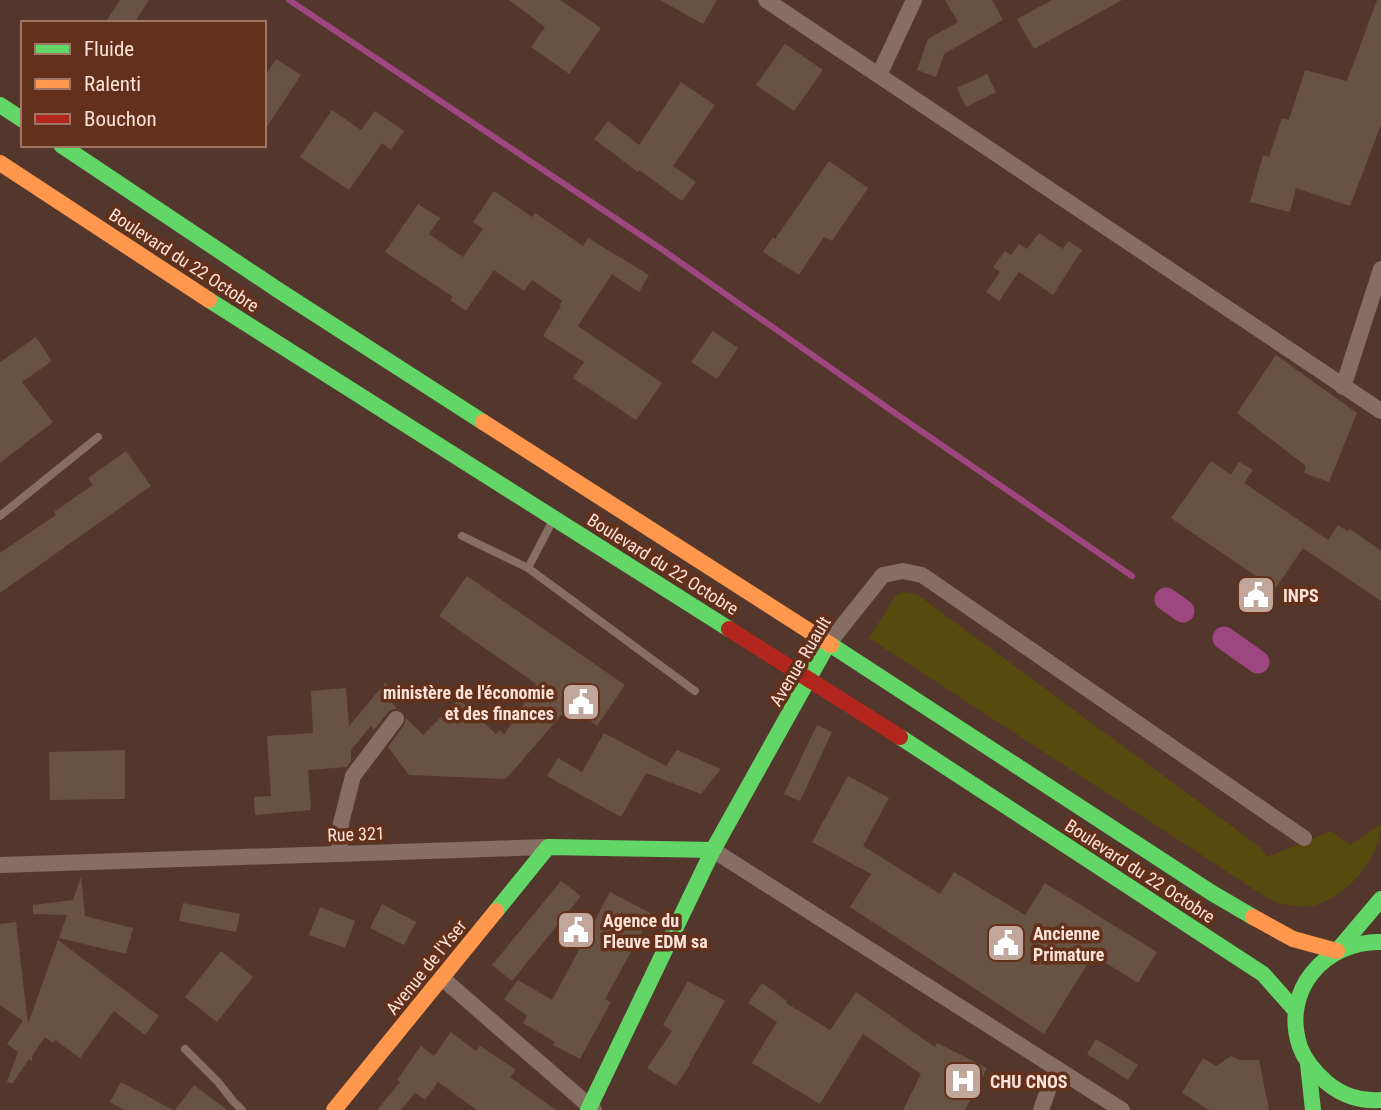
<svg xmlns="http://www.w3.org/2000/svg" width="1381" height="1110" viewBox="0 0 1381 1110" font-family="'Roboto Condensed',sans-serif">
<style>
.green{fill:#564a0f}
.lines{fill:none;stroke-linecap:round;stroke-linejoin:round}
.stream{stroke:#9d467f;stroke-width:6}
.canal{stroke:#9d467f;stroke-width:23}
.building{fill:#685244}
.lane{stroke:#866e64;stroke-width:8}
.street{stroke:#866e64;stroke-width:16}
.fast{stroke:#63d668;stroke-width:16}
.slow{stroke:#ff974d;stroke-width:16}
.jam{stroke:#b3261e;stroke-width:16}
.labels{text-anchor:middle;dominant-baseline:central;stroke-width:7;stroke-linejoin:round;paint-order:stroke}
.street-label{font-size:18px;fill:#fce2d8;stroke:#63301c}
.poi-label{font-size:18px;font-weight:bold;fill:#fce2d8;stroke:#63301c;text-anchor:start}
</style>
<rect width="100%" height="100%" fill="#53372c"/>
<path class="green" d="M906,592L918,595L1260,847L1267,857L1331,831L1350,845L1381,824C1381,858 1345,900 1310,906C1298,908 1284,904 1272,901L869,638L896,595Z"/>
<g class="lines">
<path class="stream" d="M289,0L660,248L892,411L1132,576"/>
<g class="canal">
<path d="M1166,599L1183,611"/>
<path d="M1224,638L1258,662"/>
</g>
</g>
<g class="building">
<path d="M120,0H149L134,23H105Z"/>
<path d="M509,0H560L601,28L569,74L531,47L545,27Z"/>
<path d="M660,0H717L703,24Z"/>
<path d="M945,0H992L1003,20L944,54L936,77L917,70L928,39L958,22Z"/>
<path d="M1052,0H1122L1034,49L1017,19Z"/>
<path d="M1377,0H1381V125L1350,206L1296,188L1290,212L1250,202L1263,155L1269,157L1282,118L1289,120L1305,70L1347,81Z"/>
<path d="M785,44L823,70L794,111L756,85Z"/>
<path d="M276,59L301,75L264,131V77Z"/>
<path d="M987,74L996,92L966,107L957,88Z"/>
<path d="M681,82L715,105L673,166L696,182L682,201L639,170L638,172L594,139L608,121L639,145Z"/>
<path d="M332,110L361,130L375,111L404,131L391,150L382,143L349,190L300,157Z"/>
<path d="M829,161L868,188L832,241L824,237L799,275L763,252L773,237L775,239Z"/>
<path d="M494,191L532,217L535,213L583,246L588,238L649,275L639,292L612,274L578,326L662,383L636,420L573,378L584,362L543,336L561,306L559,305L562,301L532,280L524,291L494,270L466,311L450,300L453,297L385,252L418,204L440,218L429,234L463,257L483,229L473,222Z"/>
<path d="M1039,233L1063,249L1068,241L1082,250L1053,295L1019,272L999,301L986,292L1000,272L993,267L1005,251L1011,255L1019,244L1027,249Z"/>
<path d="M713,331L738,348L717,379L691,362Z"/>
<path d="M36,337L52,361L22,382L53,422L0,463V362Z"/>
<path d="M1276,355L1357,413L1329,482L1304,473L1306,466L1237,413Z"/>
<path d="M126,451L151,486L0,593V553L56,515L54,512L93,485L88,478Z"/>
<path d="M1211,461L1231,475L1239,462L1253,470L1244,483L1328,540L1338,525L1347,531L1350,529L1381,551V601L1303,548L1275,589L1171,518Z"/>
<path d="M467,576L625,685L597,726L582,715L597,688L589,683L506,779L409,775L388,747L404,725L406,718L423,735L459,699L496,734L500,730L504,735L536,684L439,616Z"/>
<path d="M385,683L398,694L391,702L397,709H393L388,712L374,730L371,726L351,750V761L347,767L308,770L311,810L255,815L254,797L271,796L267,736L313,733L311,691L346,688L349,726Z"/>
<path d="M817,725L832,732L800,801L784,794Z"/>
<path d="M604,733L666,766L677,750L721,769L701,794L646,773L621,817L547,776L558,758L582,772Z"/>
<path d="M125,750V799L50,800L49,752Z"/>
<path d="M848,776L889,798L863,846L940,894L954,872L1025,915L1045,883L1157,952L1138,983L1093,955L1044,1034L850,907L871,874L812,842Z"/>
<path d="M81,877L85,916L133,928L126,954L59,938L67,915L33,914V905L73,900Z"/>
<path d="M561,881L581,896L512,981L492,965Z"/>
<path d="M610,892L652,914L605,999L611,1002L580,1059L553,1045L555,1042L523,1023L527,1016L504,999L518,980L552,1000Z"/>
<path d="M183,903L240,914L236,932L179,921Z"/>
<path d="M382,904L416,922L404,945L370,928Z"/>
<path d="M320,907L355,921L345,948L309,935Z"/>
<path d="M16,922L28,1024L58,940L159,1016L145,1035L114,1011L80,1058L55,1040L53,1043L45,1037L32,1056V1061L29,1059L12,1084L7,1082L18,1052L7,1044L23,1021L0,1005V924Z"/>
<path d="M221,951L253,977L217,1022L185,997Z"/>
<path d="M688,981L725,1001L689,1064H690L676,1086L647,1068L672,1031L663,1025Z"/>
<path d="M762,983L787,1001L786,1003L830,1030L856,992L935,1047L937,1043L987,1068L965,1110H903L921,1074L863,1034L820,1104L752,1063L777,1022L748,1003Z"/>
<path d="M451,1032L476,1051L480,1046L516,1070L510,1077L556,1110H477L438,1082L425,1100L415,1093L401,1110H377L400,1082L397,1080L421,1046L434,1056Z"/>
<path d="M1096,1039L1138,1065L1128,1080L1087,1054Z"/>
<path d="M1231,1056L1240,1060H1259L1269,1110H1209L1182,1093L1203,1058L1216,1066Z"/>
<path d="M121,1082L173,1110H124L110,1102Z"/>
<path d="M194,1085L227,1110H175Z"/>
</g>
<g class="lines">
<g class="lane">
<path d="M0,516L98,437"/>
<path d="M553,520L528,568L695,691"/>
<path d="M462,536L528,568"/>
<path d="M185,1049L218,1082L233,1101L242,1110"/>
</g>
<g class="street">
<path d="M766,0L1381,411"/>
<path d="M879,75L914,0"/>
<path d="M1343,387L1381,269"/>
<path d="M828,644L883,575L903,571L922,575L1304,838"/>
<path d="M713,850L1122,1110"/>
<path d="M339,854L341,823L353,776L396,719"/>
<path d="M0,865L548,847"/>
<path d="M442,978L594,1110"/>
<path d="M1041,1110L1056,1068"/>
</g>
<g class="fast">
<path d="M0,105L23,120"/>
<path d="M61,145L278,290L483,422"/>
<path d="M209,300L729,629"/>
<path d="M831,645L1212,893L1253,917"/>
<path d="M900,737L1263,974L1295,1010"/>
<path d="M496,911L548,847L713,850"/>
<path d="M1381,942C1324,941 1281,991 1300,1047C1305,1061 1315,1072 1326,1082C1341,1095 1361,1102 1381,1100"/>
<path d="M1337,951L1381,899"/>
<path d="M1308,1064L1313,1110"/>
<path d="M588,1110L713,850L828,644"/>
</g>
<g class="slow">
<path d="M0,163L209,300"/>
<path d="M483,422L831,645"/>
<path d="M1253,917L1293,939L1337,951"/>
<path d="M334,1110L496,911"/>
</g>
<path class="jam" d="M729,629L900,737"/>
</g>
<defs>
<symbol id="civic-square" viewBox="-11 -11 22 22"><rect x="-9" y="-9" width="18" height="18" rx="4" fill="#c1a69c" stroke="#63301c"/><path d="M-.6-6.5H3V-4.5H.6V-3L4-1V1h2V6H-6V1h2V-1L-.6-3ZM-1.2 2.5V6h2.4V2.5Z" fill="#fff"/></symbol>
<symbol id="hospital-square" viewBox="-11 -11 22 22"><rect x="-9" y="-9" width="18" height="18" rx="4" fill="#c1a69c" stroke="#63301c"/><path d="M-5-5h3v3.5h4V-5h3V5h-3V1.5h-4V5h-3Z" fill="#fff"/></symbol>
</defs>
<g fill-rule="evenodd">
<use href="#civic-square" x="1234" y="573" width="44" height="44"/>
<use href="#civic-square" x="559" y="680" width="44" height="44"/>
<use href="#civic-square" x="554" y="908" width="44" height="44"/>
<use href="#civic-square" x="984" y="921" width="44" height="44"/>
<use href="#hospital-square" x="941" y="1059" width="44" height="44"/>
</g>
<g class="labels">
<g class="street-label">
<text transform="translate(184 260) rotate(33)">Boulevard du 22 Octobre</text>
<text transform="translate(663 564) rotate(32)">Boulevard du 22 Octobre</text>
<text transform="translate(800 661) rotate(-59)">Avenue Ruault</text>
<text transform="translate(356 834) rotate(-2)">Rue 321</text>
<text transform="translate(1140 871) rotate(33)">Boulevard du 22 Octobre</text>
<text transform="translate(426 967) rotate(-51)">Avenue de l'Yser</text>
</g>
<g class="poi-label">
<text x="1283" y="595">INPS</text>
<text x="554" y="692" text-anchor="end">ministère de l'économie<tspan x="554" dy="21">et des finances</tspan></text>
<text x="603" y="920">Agence du<tspan x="603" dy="21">Fleuve EDM sa</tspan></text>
<text x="1033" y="933">Ancienne<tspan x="1033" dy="21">Primature</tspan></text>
<text x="990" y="1081">CHU CNOS</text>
</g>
</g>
<rect x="21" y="21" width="245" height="126" fill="#63301c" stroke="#a07767" stroke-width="2"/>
<rect x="35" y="44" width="35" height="10" fill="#63d668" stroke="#a07767" stroke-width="2"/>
<text x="84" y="56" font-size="21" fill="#fce2d8">Fluide</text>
<rect x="35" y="79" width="35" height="10" fill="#ff974d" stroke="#a07767" stroke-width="2"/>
<text x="84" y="91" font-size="21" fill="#fce2d8">Ralenti</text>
<rect x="35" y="114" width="35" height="10" fill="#b3261e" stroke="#a07767" stroke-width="2"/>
<text x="84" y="126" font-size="21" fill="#fce2d8">Bouchon</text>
</svg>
